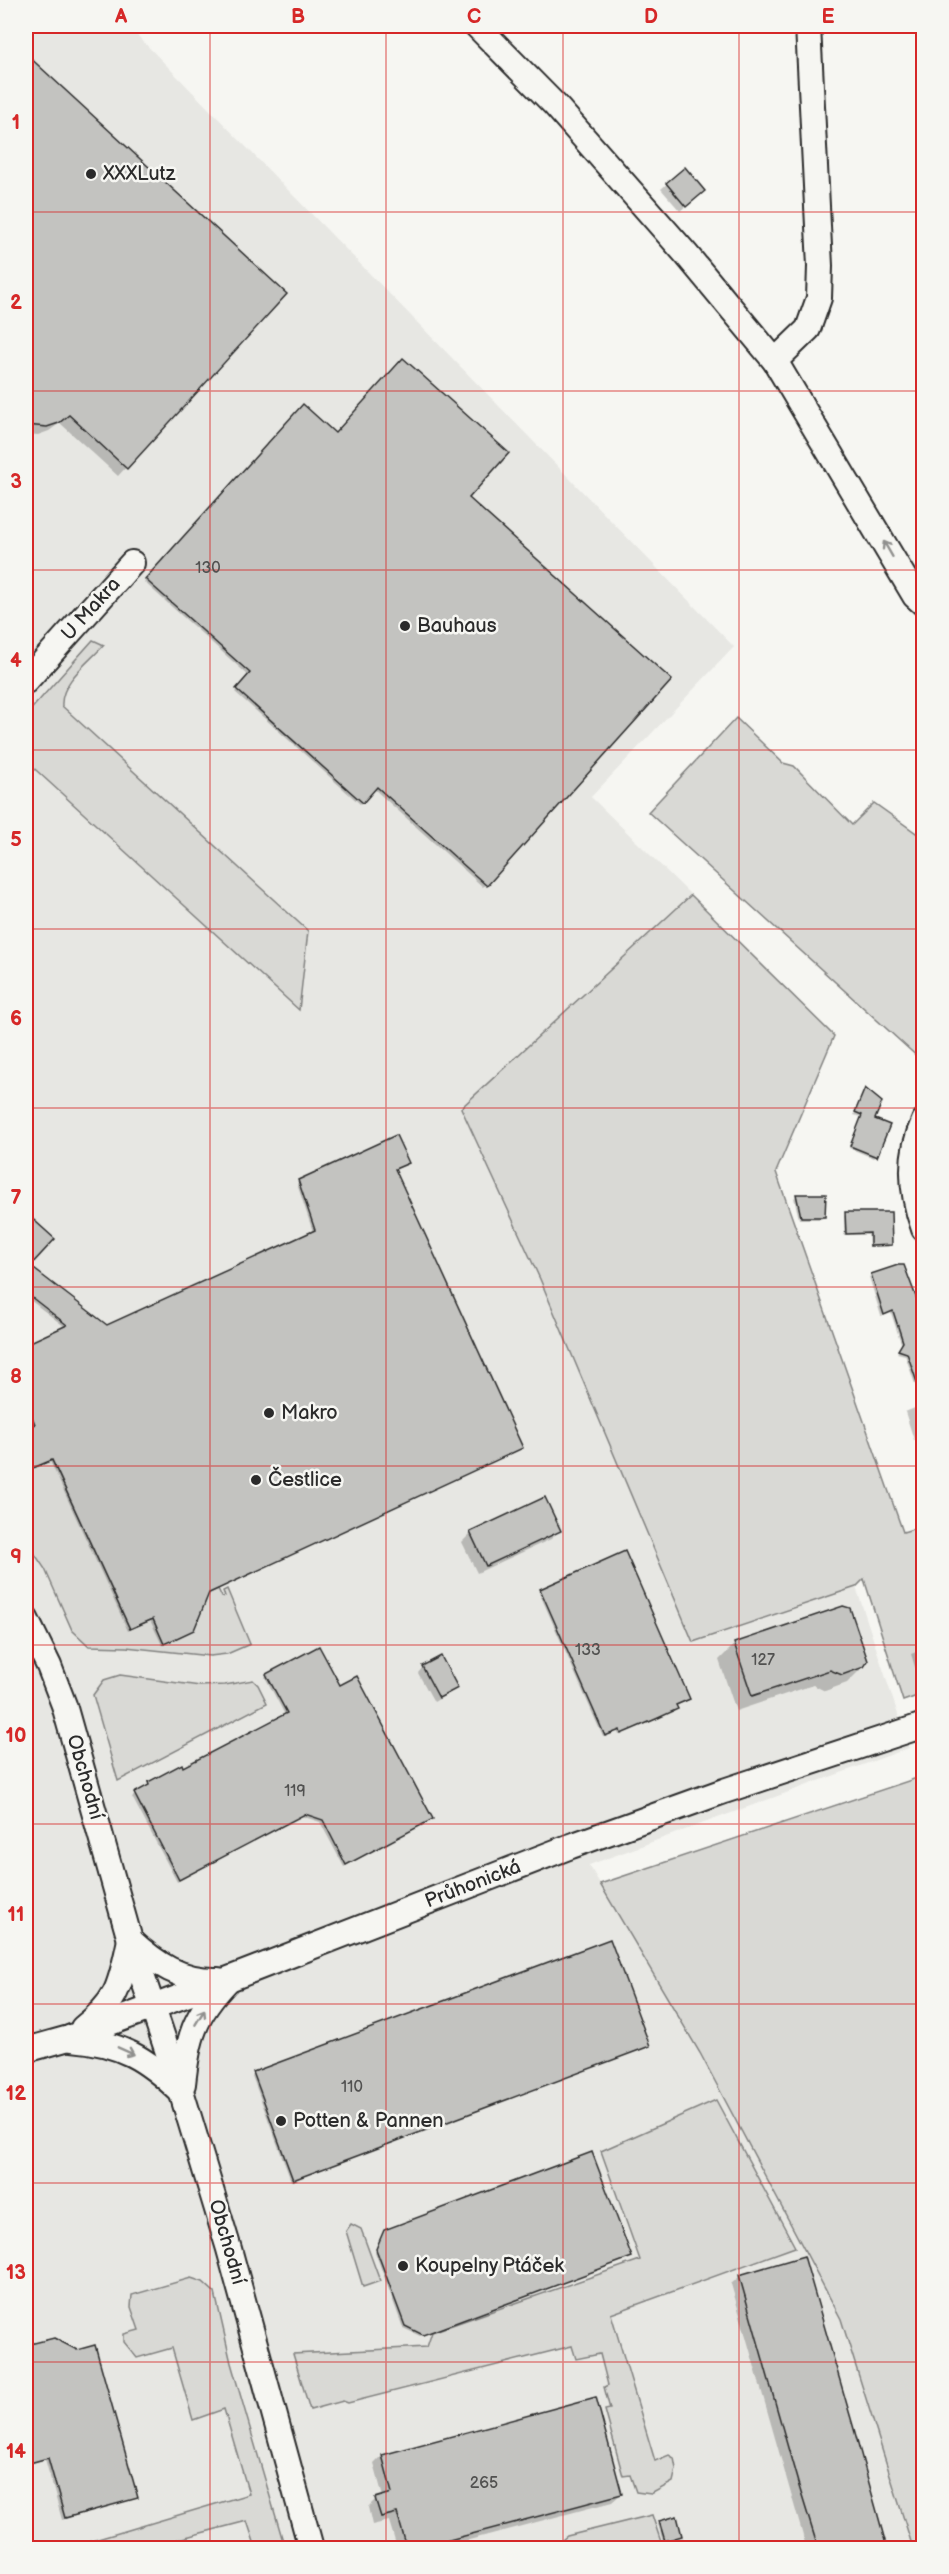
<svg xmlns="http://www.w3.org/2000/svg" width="949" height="2574" viewBox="0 0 949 2574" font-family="'Balsamiq Sans',sans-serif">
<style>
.built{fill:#e7e7e3}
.green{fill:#d9d9d5;stroke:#828280;stroke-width:1.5}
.shadow{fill:#0003}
.building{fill:#c3c3c0;stroke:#2b2b2b;stroke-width:1.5}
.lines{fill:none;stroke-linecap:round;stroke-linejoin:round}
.minor-casing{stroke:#2b2b2b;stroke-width:28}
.minor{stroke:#f6f6f2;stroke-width:24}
.oneway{stroke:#90908e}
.grid{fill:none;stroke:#d62828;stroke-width:1.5;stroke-opacity:0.55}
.poi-dot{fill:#2b2b2b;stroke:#f6f6f2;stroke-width:2}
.labels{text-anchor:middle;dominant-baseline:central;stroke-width:5;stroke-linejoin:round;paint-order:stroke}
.number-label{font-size:16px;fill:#515150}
.poi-label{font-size:20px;fill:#2b2b2b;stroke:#f6f6f2;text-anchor:start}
.street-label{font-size:20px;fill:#2b2b2b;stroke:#f6f6f2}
.neatline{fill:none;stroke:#d62828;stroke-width:2}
.grid-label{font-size:20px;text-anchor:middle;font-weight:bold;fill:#d62828}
</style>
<rect width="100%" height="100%" fill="#f6f6f2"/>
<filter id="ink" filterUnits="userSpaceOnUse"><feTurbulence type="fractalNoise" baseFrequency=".0167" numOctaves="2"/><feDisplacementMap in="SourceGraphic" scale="12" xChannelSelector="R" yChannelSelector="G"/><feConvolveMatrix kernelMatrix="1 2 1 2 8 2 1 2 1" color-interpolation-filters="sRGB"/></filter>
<g filter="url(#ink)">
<path class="built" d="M26,26L129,27L734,647L591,797L691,895L461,1109L540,1279L693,1642L856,1587L909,1748L589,1865L700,2053L841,2319L913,2548H26Z"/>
<g class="green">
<path d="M93,640L104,645C90,661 60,682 62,706L308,931L299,1010L26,761V715Z"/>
<path d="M736,718L783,763L794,766L852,825L874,803L923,838L924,1057L921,1060L648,812Z"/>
<path d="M691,895L834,1036L776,1172L903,1532L923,1526V1694L903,1701L864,1579L856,1587L693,1642L540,1279L461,1108Z"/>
<path d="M26,1451L33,1468L52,1460L130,1629L153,1619L164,1643L200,1597L218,1589L222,1597L225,1596L223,1591L227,1589L250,1644L227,1654L210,1656L126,1647L89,1646L72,1630L45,1569L26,1541Z"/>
<path d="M120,1675L200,1686L225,1685L253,1680L258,1685L267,1703L118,1781L93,1695L104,1680Z"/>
<path d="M923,1776L924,2548H913L841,2319L700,2053L600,1884Z"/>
<path d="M716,2100L795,2247L611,2314L655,2461L669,2455L674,2458L676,2469L673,2482L651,2494L636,2492L630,2475L623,2476L605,2410L610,2409L604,2387L608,2385L600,2354L576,2359L572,2346L348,2403L343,2401L310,2410L293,2354L427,2347L432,2332L640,2260L601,2151Z"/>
<path d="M351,2224L361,2229L380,2281L363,2287L346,2231Z"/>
<path d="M191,2278L203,2282L215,2293L231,2363L285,2548H256L247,2521L144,2548H127L124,2543L103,2548H68L249,2494L224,2409L193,2420L172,2348L137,2358L124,2342V2334L139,2330L131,2307L132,2295Z"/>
<path d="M652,2515L661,2542L683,2539L686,2548H552L567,2536Z"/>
</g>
<g class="shadow">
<path d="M26,56L285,294L118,476L60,423L49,431L38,435L26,434Z"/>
<path d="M684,169L697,197L680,211L661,189Z"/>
<path d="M303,406L335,435L466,498L670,680L483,887L374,789L360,804L235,692L249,676L144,582Z"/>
<path d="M863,1092L873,1120L876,1156L873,1158L849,1148L861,1117L854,1115Z"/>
<path d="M393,1170L521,1448L207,1594L190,1632L162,1645L150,1620L128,1631L50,1461L31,1470L26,1458V1430L33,1426L26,1409V1345L65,1327L26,1297V1215L53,1239L28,1266L107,1327L313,1232L297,1184L299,1181Z"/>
<path d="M797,1195L824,1217L821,1219H799L794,1198Z"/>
<path d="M846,1214L890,1245L888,1247H869L868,1235H844V1216Z"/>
<path d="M872,1275L924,1322V1448L922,1449L918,1439L914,1440L905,1412L922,1405L905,1355L897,1353L902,1346L891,1313L881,1316L869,1277Z"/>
<path d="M559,1531L551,1539L477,1573L462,1542L471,1533Z"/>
<path d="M541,1590L686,1701L674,1706L676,1709L673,1711L619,1735L617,1731L603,1737L539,1592Z"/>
<path d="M735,1644L863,1667L847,1683L825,1691L813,1685L736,1711L719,1660Z"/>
<path d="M924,1649V1679L919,1680L911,1654Z"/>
<path d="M423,1667L457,1688L434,1702L418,1673Z"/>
<path d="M267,1675L339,1687L431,1819L344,1867L320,1822L301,1816L177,1882L132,1797L147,1788L149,1783L183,1769L285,1715L265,1677Z"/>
<path d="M649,2045L291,2181L252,2076L254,2074Z"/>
<path d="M385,2231L630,2257L420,2336L403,2328L375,2252Z"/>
<path d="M803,2258L886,2548H785L805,2543L731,2284L740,2276Z"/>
<path d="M54,2339L136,2497L62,2520L45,2459L26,2465V2347Z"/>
<path d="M382,2456L621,2494L612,2502L439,2548H397L389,2521L372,2525L368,2507L376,2499L383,2497L374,2464Z"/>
<path d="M660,2522L680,2536L663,2542L658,2524Z"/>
</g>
<g class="building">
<path d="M26,54L287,294L127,469L69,415L59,423L47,427L26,425Z"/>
<path d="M685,167L705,191L686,207L666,183Z"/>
<path d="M403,358L509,453L469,498L672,680L487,886L377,787L363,803L236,689L250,673L145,579L303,404L335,433Z"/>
<path d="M865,1088L882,1102L875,1119L890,1125L877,1157L850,1146L862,1115L855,1112Z"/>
<path d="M396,1135L409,1163L395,1169L523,1448L209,1593L194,1630L164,1644L153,1619L130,1629L52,1460L33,1468L26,1451V1428L35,1424L26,1402V1344L67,1325L26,1293V1213L55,1239L30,1266L107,1325L315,1230L298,1180Z"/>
<path d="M796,1194H826L825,1217H801Z"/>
<path d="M845,1212H891L892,1245L870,1246V1233L846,1234Z"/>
<path d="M898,1265H904L924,1318V1393L921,1394L907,1353L898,1350L903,1342L893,1311L884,1315L871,1274Z"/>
<path d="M545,1497L561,1531L486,1566L470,1532Z"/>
<path d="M625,1551L690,1699L676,1705L678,1709L656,1719L621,1734L620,1730L605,1736L540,1589Z"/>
<path d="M843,1606L850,1608L868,1661L864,1667L842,1675L830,1670L752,1696L734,1643Z"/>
<path d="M319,1646L340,1685L357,1676L433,1819L346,1865L323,1820L305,1814L179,1880L134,1793L149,1785L148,1782L182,1764L183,1767L287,1713L266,1674Z"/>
<path d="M441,1656L458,1688L439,1698L422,1666Z"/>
<path d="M610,1939L650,2046L293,2180L253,2072Z"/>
<path d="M592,2152L632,2257L423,2335L405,2326L376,2249L384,2230Z"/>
<path d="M804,2256L854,2429L887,2548H818L798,2483L739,2275Z"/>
<path d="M54,2338L77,2350L95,2345L138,2498L65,2518L48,2458L26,2464V2345Z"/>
<path d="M596,2397L622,2494L419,2548H407L397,2513L381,2517L375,2498L392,2493L382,2455Z"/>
<path d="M677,2516L682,2536L665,2541L659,2521Z"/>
</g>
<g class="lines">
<defs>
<g id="minor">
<path d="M477,26L555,105L686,254L775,361L915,596L924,604"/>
<path d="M775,361L808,329L819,298L820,266L808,26"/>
<path d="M26,681L132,563"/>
<path d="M924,1121C907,1157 911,1193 924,1229"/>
<path d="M26,1619L49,1666L64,1705L130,1940L182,2094L229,2249L311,2548"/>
<path d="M130,1940C156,1964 181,1981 218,1980"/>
<path d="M83,2028C120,1999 120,1984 130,1940"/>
<path d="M72,2039C120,2043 146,2058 180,2091"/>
<path d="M26,2050L69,2038L229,1979L571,1846L724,1791L924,1725"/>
<path d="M183,2084C188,2037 194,2016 227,1981"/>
</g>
</defs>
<use href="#minor" class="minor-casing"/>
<use href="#minor" class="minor"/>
</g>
<defs><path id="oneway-shaft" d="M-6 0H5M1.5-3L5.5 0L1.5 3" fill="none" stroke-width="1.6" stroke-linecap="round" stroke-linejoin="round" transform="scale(1.5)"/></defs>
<g class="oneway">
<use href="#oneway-shaft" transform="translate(888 549) rotate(-120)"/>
<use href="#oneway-shaft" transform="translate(200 2017) rotate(-59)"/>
<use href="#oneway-shaft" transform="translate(126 2051) rotate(24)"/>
</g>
</g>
<path class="grid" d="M210,26V2548M386,26V2548M563,26V2548M739,26V2548M26,212H924M26,391H924M26,570H924M26,750H924M26,929H924M26,1108H924M26,1287H924M26,1466H924M26,1645H924M26,1824H924M26,2004H924M26,2183H924M26,2362H924"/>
<g class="poi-dot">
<circle cx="91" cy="174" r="6"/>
<circle cx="405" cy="626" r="6"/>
<circle cx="269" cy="1413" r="6"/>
<circle cx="256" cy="1480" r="6"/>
<circle cx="281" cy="2121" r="6"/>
<circle cx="403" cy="2266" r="6"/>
</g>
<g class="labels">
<g class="number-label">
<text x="208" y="568">130</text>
<text x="588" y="1650">133</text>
<text x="763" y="1660">127</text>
<text x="295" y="1791">119</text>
<text x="352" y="2087">110</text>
<text x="484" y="2483">265</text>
</g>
<g class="poi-label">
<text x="103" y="174">XXXLutz</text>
<text x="417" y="626">Bauhaus</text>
<text x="281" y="1413">Makro</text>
<text x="268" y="1480">Čestlice</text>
<text x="293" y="2121">Potten &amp; Pannen</text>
<text x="415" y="2266">Koupelny Ptáček</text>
</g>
<g class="street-label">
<text transform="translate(91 609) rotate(-48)">U Makra</text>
<text transform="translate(85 1777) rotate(74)">Obchodní</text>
<text transform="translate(473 1884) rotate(-21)">Průhonická</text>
<text transform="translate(227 2242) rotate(74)">Obchodní</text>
</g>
</g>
<rect width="949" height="2574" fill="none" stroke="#f6f6f2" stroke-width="66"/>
<rect x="33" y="33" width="883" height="2508" class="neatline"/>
<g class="grid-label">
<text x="121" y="23">A</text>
<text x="298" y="23">B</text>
<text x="474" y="23">C</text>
<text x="651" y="23">D</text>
<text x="828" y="23">E</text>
<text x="16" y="129">1</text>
<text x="16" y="309">2</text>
<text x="16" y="488">3</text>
<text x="16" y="667">4</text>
<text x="16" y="846">5</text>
<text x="16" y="1025">6</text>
<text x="16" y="1204">7</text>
<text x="16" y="1383">8</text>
<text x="16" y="1563">9</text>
<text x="16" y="1742">10</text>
<text x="16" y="1921">11</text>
<text x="16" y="2100">12</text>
<text x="16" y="2279">13</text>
<text x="16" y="2458">14</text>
</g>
</svg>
